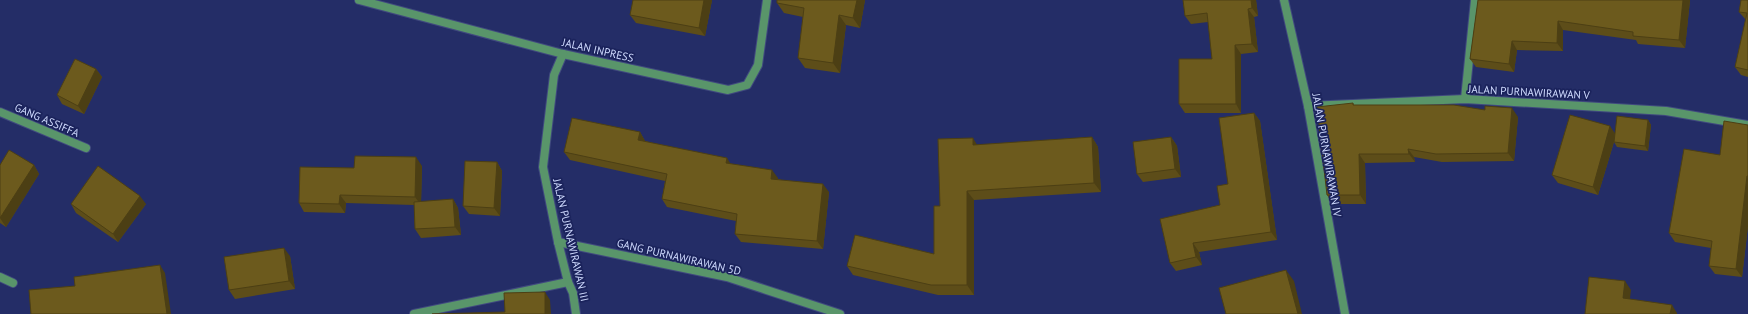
<svg xmlns="http://www.w3.org/2000/svg" width="1748" height="314" viewBox="0 0 1748 314" font-family="'PT Sans',sans-serif">
<style>
.lines{fill:none;stroke-linecap:round;stroke-linejoin:round}
.minor-casing{stroke:#40497f;stroke-width:10}
.minor{stroke:#59956a;stroke-width:8}
.wall{fill:#5d4d19}
.shaded-wall{fill:#4c3f14}
.building{fill:#6c5a1d;stroke:#4c3f14}
.labels{text-anchor:middle;dominant-baseline:central;stroke-width:3.5;stroke-linejoin:round;paint-order:stroke}
.street-label{font-size:11px;fill:#d0dbff;stroke:#1b235c}
</style>
<rect width="100%" height="100%" fill="#242d67"/>
<g class="lines">
<defs>
<g id="minor">
<path d="M359,0L563,54L728,90L747,85L758,65L767,0"/>
<path d="M1284,0L1308,106L1345,314"/>
<path d="M563,54L554,75L543,167L558,242L568,282L573,293L576,314"/>
<path d="M1465,99L1475,0"/>
<path d="M1308,106L1465,99L1666,111L1748,125"/>
<path d="M0,112L86,148"/>
<path d="M558,242L727,277L840,314"/>
<path d="M0,277L13,283"/>
<path d="M414,314L568,282"/>
</g>
</defs>
<use href="#minor" class="minor-casing"/>
<use href="#minor" class="minor"/>
</g>
<g class="wall">
<path d="M712,0L705,36L636,23L630,15Z"/>
<path d="M777,0H865L860,28L846,25L840,73L805,68L798,58L803,17L784,13L777,3Z"/>
<path d="M1183,0H1256L1258,16L1254,17L1258,52L1241,54V113H1185L1179,104L1212,59L1208,22L1191,24L1185,16Z"/>
<path d="M1478,0H1690L1685,48L1638,44L1636,40L1563,30V51L1517,50L1514,72L1476,67L1470,59Z"/>
<path d="M1748,0V77L1741,75L1735,67L1746,20L1739,12Z"/>
<path d="M96,69L102,77L84,114L62,104L57,95Z"/>
<path d="M1353,103L1354,105L1518,117L1514,161L1442,162L1414,157L1415,162L1365,163L1366,204H1333L1327,195Z"/>
<path d="M1254,113L1260,121L1277,240L1199,252L1202,265L1176,271L1170,263L1220,205Z"/>
<path d="M1648,120L1651,125L1648,151L1617,147L1614,142L1598,195L1558,183L1552,175Z"/>
<path d="M1748,125V226L1742,277L1715,274L1709,266L1711,248L1675,242L1669,233L1720,155Z"/>
<path d="M640,132L645,141L731,164L778,178V179L829,192L823,249L741,242L735,234L736,221L667,207L662,199L665,181L570,160L564,152Z"/>
<path d="M1092,137L1098,147L1101,192L974,200V295H938L853,275L847,266L934,254L977,145Z"/>
<path d="M1171,137L1177,146L1181,177L1143,182L1137,174Z"/>
<path d="M497,162L502,171L500,216L469,214L463,206Z"/>
<path d="M0,164L34,165L39,174L6,227L0,223Z"/>
<path d="M422,166L421,202L453,199L458,208L461,235L421,238L415,229L414,205L346,203L345,213L304,212L299,203L354,168Z"/>
<path d="M71,204H146L118,242L76,213Z"/>
<path d="M290,256L295,289L235,299L229,290Z"/>
</g>
<g class="shaded-wall">
<path d="M704,0H712L705,36L699,28Z"/>
<path d="M857,0H865L860,28L853,18Z"/>
<path d="M1251,0H1256L1258,16L1252,8Z"/>
<path d="M1683,0H1690L1685,48L1679,40Z"/>
<path d="M1248,9L1254,17L1258,52L1252,44Z"/>
<path d="M839,15L846,25L840,73L833,63Z"/>
<path d="M1558,21L1563,30V51L1557,43Z"/>
<path d="M1512,41L1517,50L1514,72L1509,64Z"/>
<path d="M1235,45L1241,54V113L1236,104Z"/>
<path d="M96,69L102,77L84,114L78,106Z"/>
<path d="M1512,108L1518,117L1514,161L1508,153Z"/>
<path d="M1254,113L1260,121L1277,240L1271,232Z"/>
<path d="M1648,120L1651,125L1648,151L1645,146Z"/>
<path d="M1610,126L1616,135L1598,195L1593,187Z"/>
<path d="M640,132L645,141L644,148L638,140Z"/>
<path d="M1092,137L1098,147L1101,192L1094,183Z"/>
<path d="M1171,137L1177,146L1181,177L1175,169Z"/>
<path d="M973,138L979,148L973,145Z"/>
<path d="M1408,149L1414,157L1415,162L1409,154Z"/>
<path d="M1359,154L1365,163L1366,204L1360,195Z"/>
<path d="M416,157L422,166L421,205L415,197Z"/>
<path d="M727,158L732,166L726,163Z"/>
<path d="M497,162L502,171L500,216L494,208Z"/>
<path d="M34,165L39,174L6,227L0,218Z"/>
<path d="M772,170L778,178L776,187L771,179Z"/>
<path d="M1747,176L1748,178V226L1742,277L1736,269Z"/>
<path d="M823,184L829,192L823,249L817,241Z"/>
<path d="M967,191L974,200V295L967,285Z"/>
<path d="M340,195L346,203L345,213L339,204Z"/>
<path d="M140,196L146,204L118,242L113,234Z"/>
<path d="M453,199L458,208L461,235L455,227Z"/>
<path d="M1193,243L1199,252L1202,265L1196,257Z"/>
<path d="M284,248L290,256L295,289L289,281Z"/>
<path d="M160,265L165,273L171,314H167Z"/>
<path d="M1286,270L1294,281L1302,314H1298Z"/>
<path d="M1625,281L1631,290L1629,306L1623,298Z"/>
<path d="M545,292L550,300L551,314H545Z"/>
<path d="M1672,305L1677,313V314H1670Z"/>
</g>
<g class="building">
<path d="M633,0H704L699,28L630,15Z"/>
<path d="M777,0H857L853,18L839,15L833,63L798,58L804,8L777,3Z"/>
<path d="M1183,0H1251L1252,8L1248,9L1252,44L1235,45L1236,104H1179V59H1212L1207,13L1185,16Z"/>
<path d="M1478,0H1683L1679,40L1633,36V32L1558,21L1557,43L1512,41L1509,64L1470,59Z"/>
<path d="M1741,0H1748V70L1735,67L1747,13L1739,12Z"/>
<path d="M75,59L96,69L78,106L57,95Z"/>
<path d="M1353,103V105H1454L1485,110V106L1512,108L1508,153L1436,154L1408,149L1409,154H1359L1360,195H1327L1317,107Z"/>
<path d="M1254,113L1271,232L1193,243L1196,257L1170,263L1160,219L1220,205L1217,186L1228,184L1219,118Z"/>
<path d="M1570,115L1610,126L1593,187L1552,175Z"/>
<path d="M1617,116L1648,120L1645,146L1614,142Z"/>
<path d="M572,118L640,132L638,140L727,158L726,163L772,170L771,179L823,184L817,241L735,234L737,214L662,199L667,174L564,152Z"/>
<path d="M1724,121L1748,125V176H1747L1736,269L1709,266L1712,241L1669,233L1684,149L1720,155Z"/>
<path d="M1092,137L1094,183L967,191V285H931L847,266L855,235L934,254V206H940L938,139L973,138V145Z"/>
<path d="M1171,137L1175,169L1137,174L1133,142Z"/>
<path d="M9,150L34,165L0,218V164V165Z"/>
<path d="M355,156L416,157L415,197L340,195L339,204L299,203L300,167L354,168Z"/>
<path d="M465,161L497,162L494,208L463,206Z"/>
<path d="M98,166L140,196L113,234L71,204Z"/>
<path d="M453,199L455,227L415,229L414,202Z"/>
<path d="M284,248L289,281L229,290L224,257Z"/>
<path d="M160,265L167,314H31L29,290L75,286L74,277Z"/>
<path d="M1286,270L1298,314H1226L1219,288Z"/>
<path d="M1589,277L1625,281L1623,298L1672,305L1670,314H1585Z"/>
<path d="M545,292V314H432L505,312L504,293Z"/>
</g>
<g class="labels">
<g class="street-label">
<text transform="translate(598 50) rotate(13)">JALAN INPRESS</text>
<text transform="translate(1529 92) rotate(3)">JALAN PURNAWIRAWAN V</text>
<text transform="translate(47 120) rotate(23)">GANG ASSIFFA</text>
<text transform="translate(1327 155) rotate(80)">JALAN PURNAWIRAWAN IV</text>
<text transform="translate(571 240) rotate(77)">JALAN PURNAWIRAWAN III</text>
<text transform="translate(679 257) rotate(13)">GANG PURNAWIRAWAN 5D</text>
</g>
</g>
</svg>
